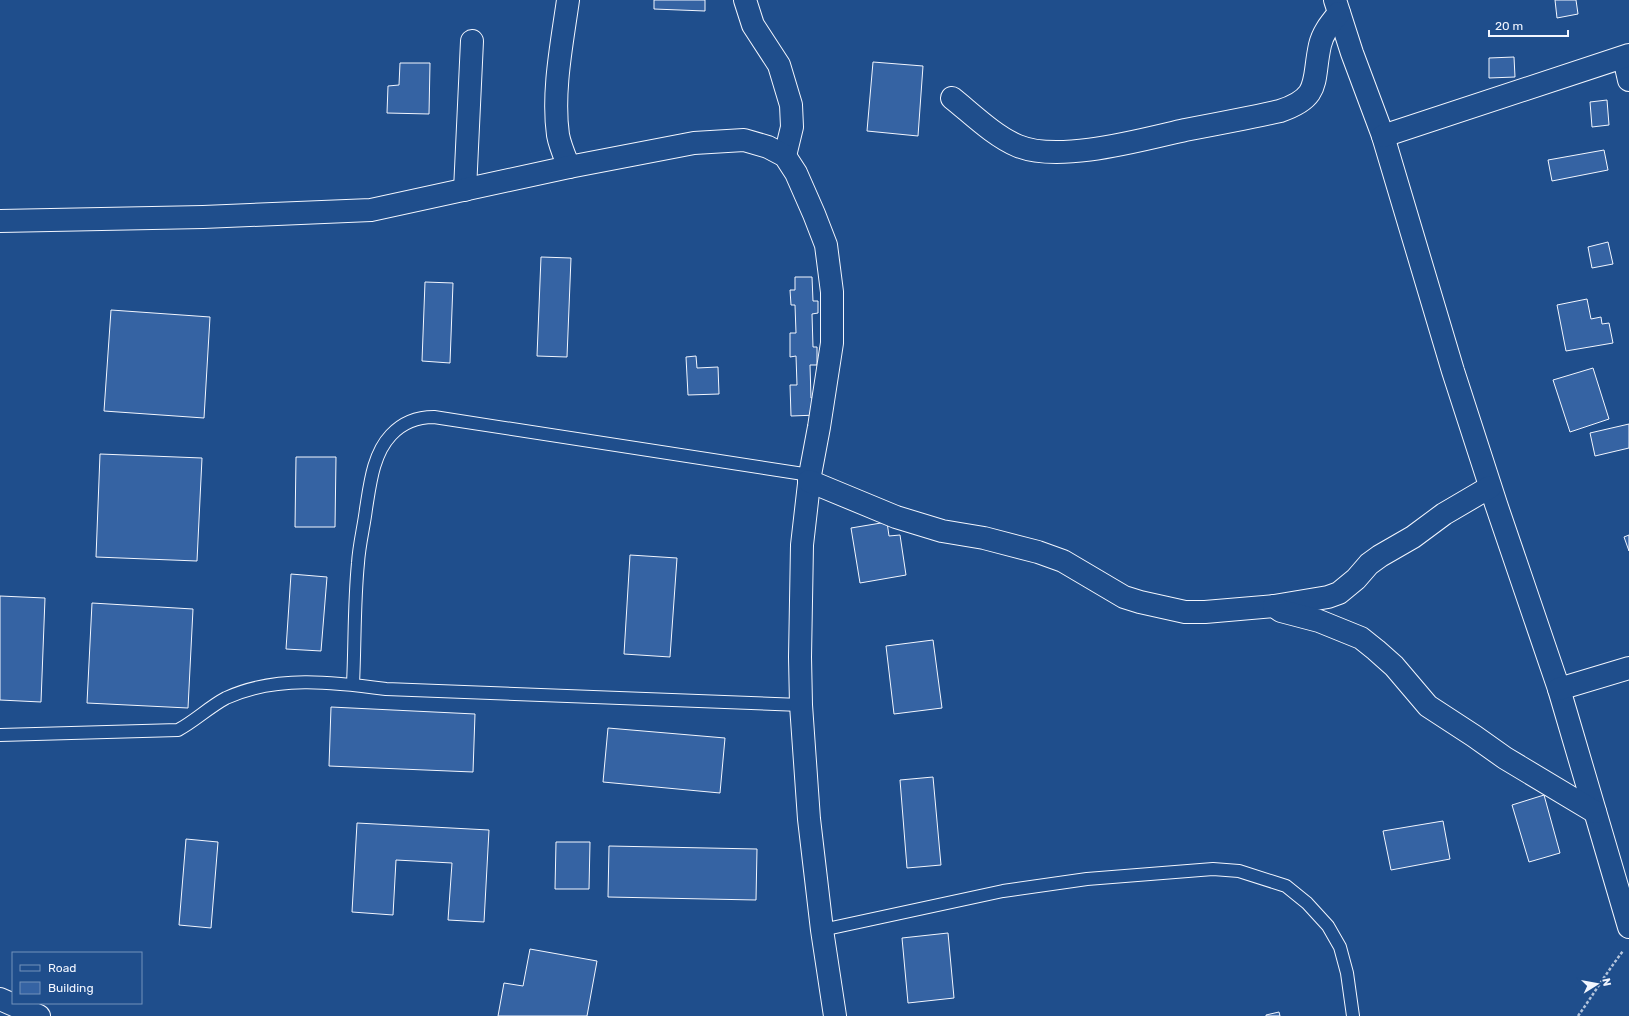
<svg xmlns="http://www.w3.org/2000/svg" width="1629" height="1016" viewBox="0 0 1629 1016" font-family="Rubik,sans-serif">
<style>
.building{fill:#3563a3;stroke:#f2f6ff}
.lines{fill:none;stroke-linecap:round;stroke-linejoin:round}
.service-casing{stroke:#f2f6ff;stroke-width:14}
.minor-casing{stroke:#f2f6ff;stroke-width:24}
.secondary-casing{stroke:#f2f6ff;stroke-width:24}
.path{stroke:#b3c4dc;stroke-width:2.5;stroke-dasharray:3 2;stroke-linecap:butt}
.service{stroke:#1f4e8c;stroke-width:12}
.minor{stroke:#1f4e8c;stroke-width:22}
.secondary{stroke:#1f4e8c;stroke-width:22}
</style>
<rect width="100%" height="100%" fill="#1f4e8c"/>
<g class="building">
<path d="M654,0H705V11L654,9Z"/>
<path d="M1555,0H1576L1578,14L1557,18Z"/>
<path d="M1514,57L1515,77L1489,78V58Z"/>
<path d="M873,62L923,66L918,136L867,131Z"/>
<path d="M400,63H430L429,114L387,113L388,86L399,85Z"/>
<path d="M1607,100L1609,125L1592,127L1590,102Z"/>
<path d="M1604,150L1608,170L1552,181L1548,160Z"/>
<path d="M1608,242L1613,264L1592,268L1588,247Z"/>
<path d="M541,257L571,258L567,357L537,356Z"/>
<path d="M795,277H812L813,301H818V313L812,314L813,347H817V365H810L811,398L817,397L818,415L791,416L790,385H797L796,356L790,357V333H796L795,305H791L790,290H795Z"/>
<path d="M425,282L453,283L450,363L422,361Z"/>
<path d="M1587,299L1591,319L1601,317L1602,324L1609,323L1613,343L1566,351L1557,305Z"/>
<path d="M111,310L210,317L204,418L104,411Z"/>
<path d="M696,356L697,368L718,367L719,394L688,395L686,357Z"/>
<path d="M1593,368L1609,419L1570,432L1553,380Z"/>
<path d="M1629,424V448L1595,456L1590,433Z"/>
<path d="M100,454L202,458L197,561L96,557Z"/>
<path d="M296,457H336L335,527H295Z"/>
<path d="M887,522L889,536L900,535L906,575L860,583L851,528Z"/>
<path d="M1629,535V551L1624,537Z"/>
<path d="M630,555L677,558L670,657L624,654Z"/>
<path d="M291,574L327,577L321,651L286,649Z"/>
<path d="M0,596L45,598L41,702L0,700Z"/>
<path d="M92,603L193,609L188,708L87,703Z"/>
<path d="M933,640L942,708L894,714L886,646Z"/>
<path d="M331,707L475,714L473,772L329,766Z"/>
<path d="M608,728L725,738L720,793L603,782Z"/>
<path d="M933,777L941,865L907,868L900,780Z"/>
<path d="M1544,795L1560,853L1529,862L1512,805Z"/>
<path d="M1443,821L1450,859L1391,870L1383,831Z"/>
<path d="M357,823L489,830L484,922L448,920L452,863L396,860L393,915L352,912Z"/>
<path d="M186,839L218,842L211,928L179,925Z"/>
<path d="M556,842H590L589,889H555Z"/>
<path d="M609,846L757,849L756,900L608,897Z"/>
<path d="M948,933L954,998L908,1003L902,938Z"/>
<path d="M530,949L597,961L587,1016H498L504,983L523,986Z"/>
<path d="M1279,1012L1280,1016H1266V1015Z"/>
</g>
<g class="lines">
<defs>
<g id="service">
<path d="M353,684C355,644 354,603 358,563C359,545 364,526 366,509C370,484 373,454 391,435C403,422 417,417 434,417L810,475"/>
<path d="M0,735L178,730C195,721 209,707 226,698C276,675 333,682 386,689L801,705"/>
<path d="M822,930L1003,891L1087,879L1213,869L1239,871L1286,886L1307,903L1328,926L1340,947L1347,973L1353,1016"/>
</g>
<g id="minor">
<path d="M568,0C562,43 552,92 558,135C560,146 565,157 569,167"/>
<path d="M745,0L753,25L779,65L791,105L792,127L785,156"/>
<path d="M1335,0L1352,53L1383,136L1453,371L1496,504L1559,689L1629,927"/>
<path d="M1624,58L1629,80"/>
<path d="M952,98C971,113 994,136 1018,146C1059,163 1141,140 1185,130C1217,124 1249,118 1280,111C1322,97 1312,81 1320,45C1323,32 1331,23 1339,13"/>
<path d="M1383,136L1629,55"/>
<path d="M465,190L472,41"/>
<path d="M0,221L203,217L371,210L569,167L694,143L744,140L768,147L785,156L796,173L814,214L826,245L832,292V343L819,427L810,475L802,545L800,657L801,705L809,819L822,930L835,1016"/>
<path d="M809,481L896,517L942,531L984,538L1038,552L1063,561L1124,597L1140,602L1185,612H1205L1274,606L1328,597L1339,593L1356,579L1369,564L1380,556L1413,537L1444,514L1490,487"/>
<path d="M1274,606L1281,611L1319,621L1361,638L1376,650L1394,666L1428,706L1474,736L1505,758L1595,812"/>
<path d="M1559,689L1629,668"/>
</g>
<path id="secondary" d="M0,999L39,1016"/>
</defs>
<use href="#service" class="service-casing"/>
<use href="#minor" class="minor-casing"/>
<use href="#secondary" class="secondary-casing"/>
<path class="path" d="M1578,1016C1593,995 1607,972 1623,951"/>
<use href="#service" class="service"/>
<use href="#minor" class="minor"/>
<use href="#secondary" class="secondary"/>
</g>
<rect x="12" y="952" width="130" height="52" fill="#1f4e8c" stroke="#7391ba"/>
<rect x="20" y="965" width="20" height="6" fill="#1f4e8c" stroke="#7391ba"/>
<text x="48" y="972" font-size="12" fill="#f2f6ff">Road</text>
<rect x="20" y="982" width="20" height="12" fill="#3563a3" stroke="#7391ba"/>
<text x="48" y="992" font-size="12" fill="#f2f6ff">Building</text>
<g transform="translate(1597 984) rotate(79)" stroke="#1f4e8c" stroke-width="3" paint-order="stroke">
<path d="M0-3L7 15L0 10L-7 15Z" fill="#f2f6ff"/>
<text y="-6" font-size="11" font-weight="bold" text-anchor="middle" fill="#f2f6ff">N</text>
</g>
<path d="M1489 30v6h79v-6" fill="none" stroke="#f2f6ff" stroke-width="2"/>
<text x="1495" y="30" font-size="12" fill="#f2f6ff" stroke="#1f4e8c" stroke-width="3" paint-order="stroke">20 m</text>
</svg>
